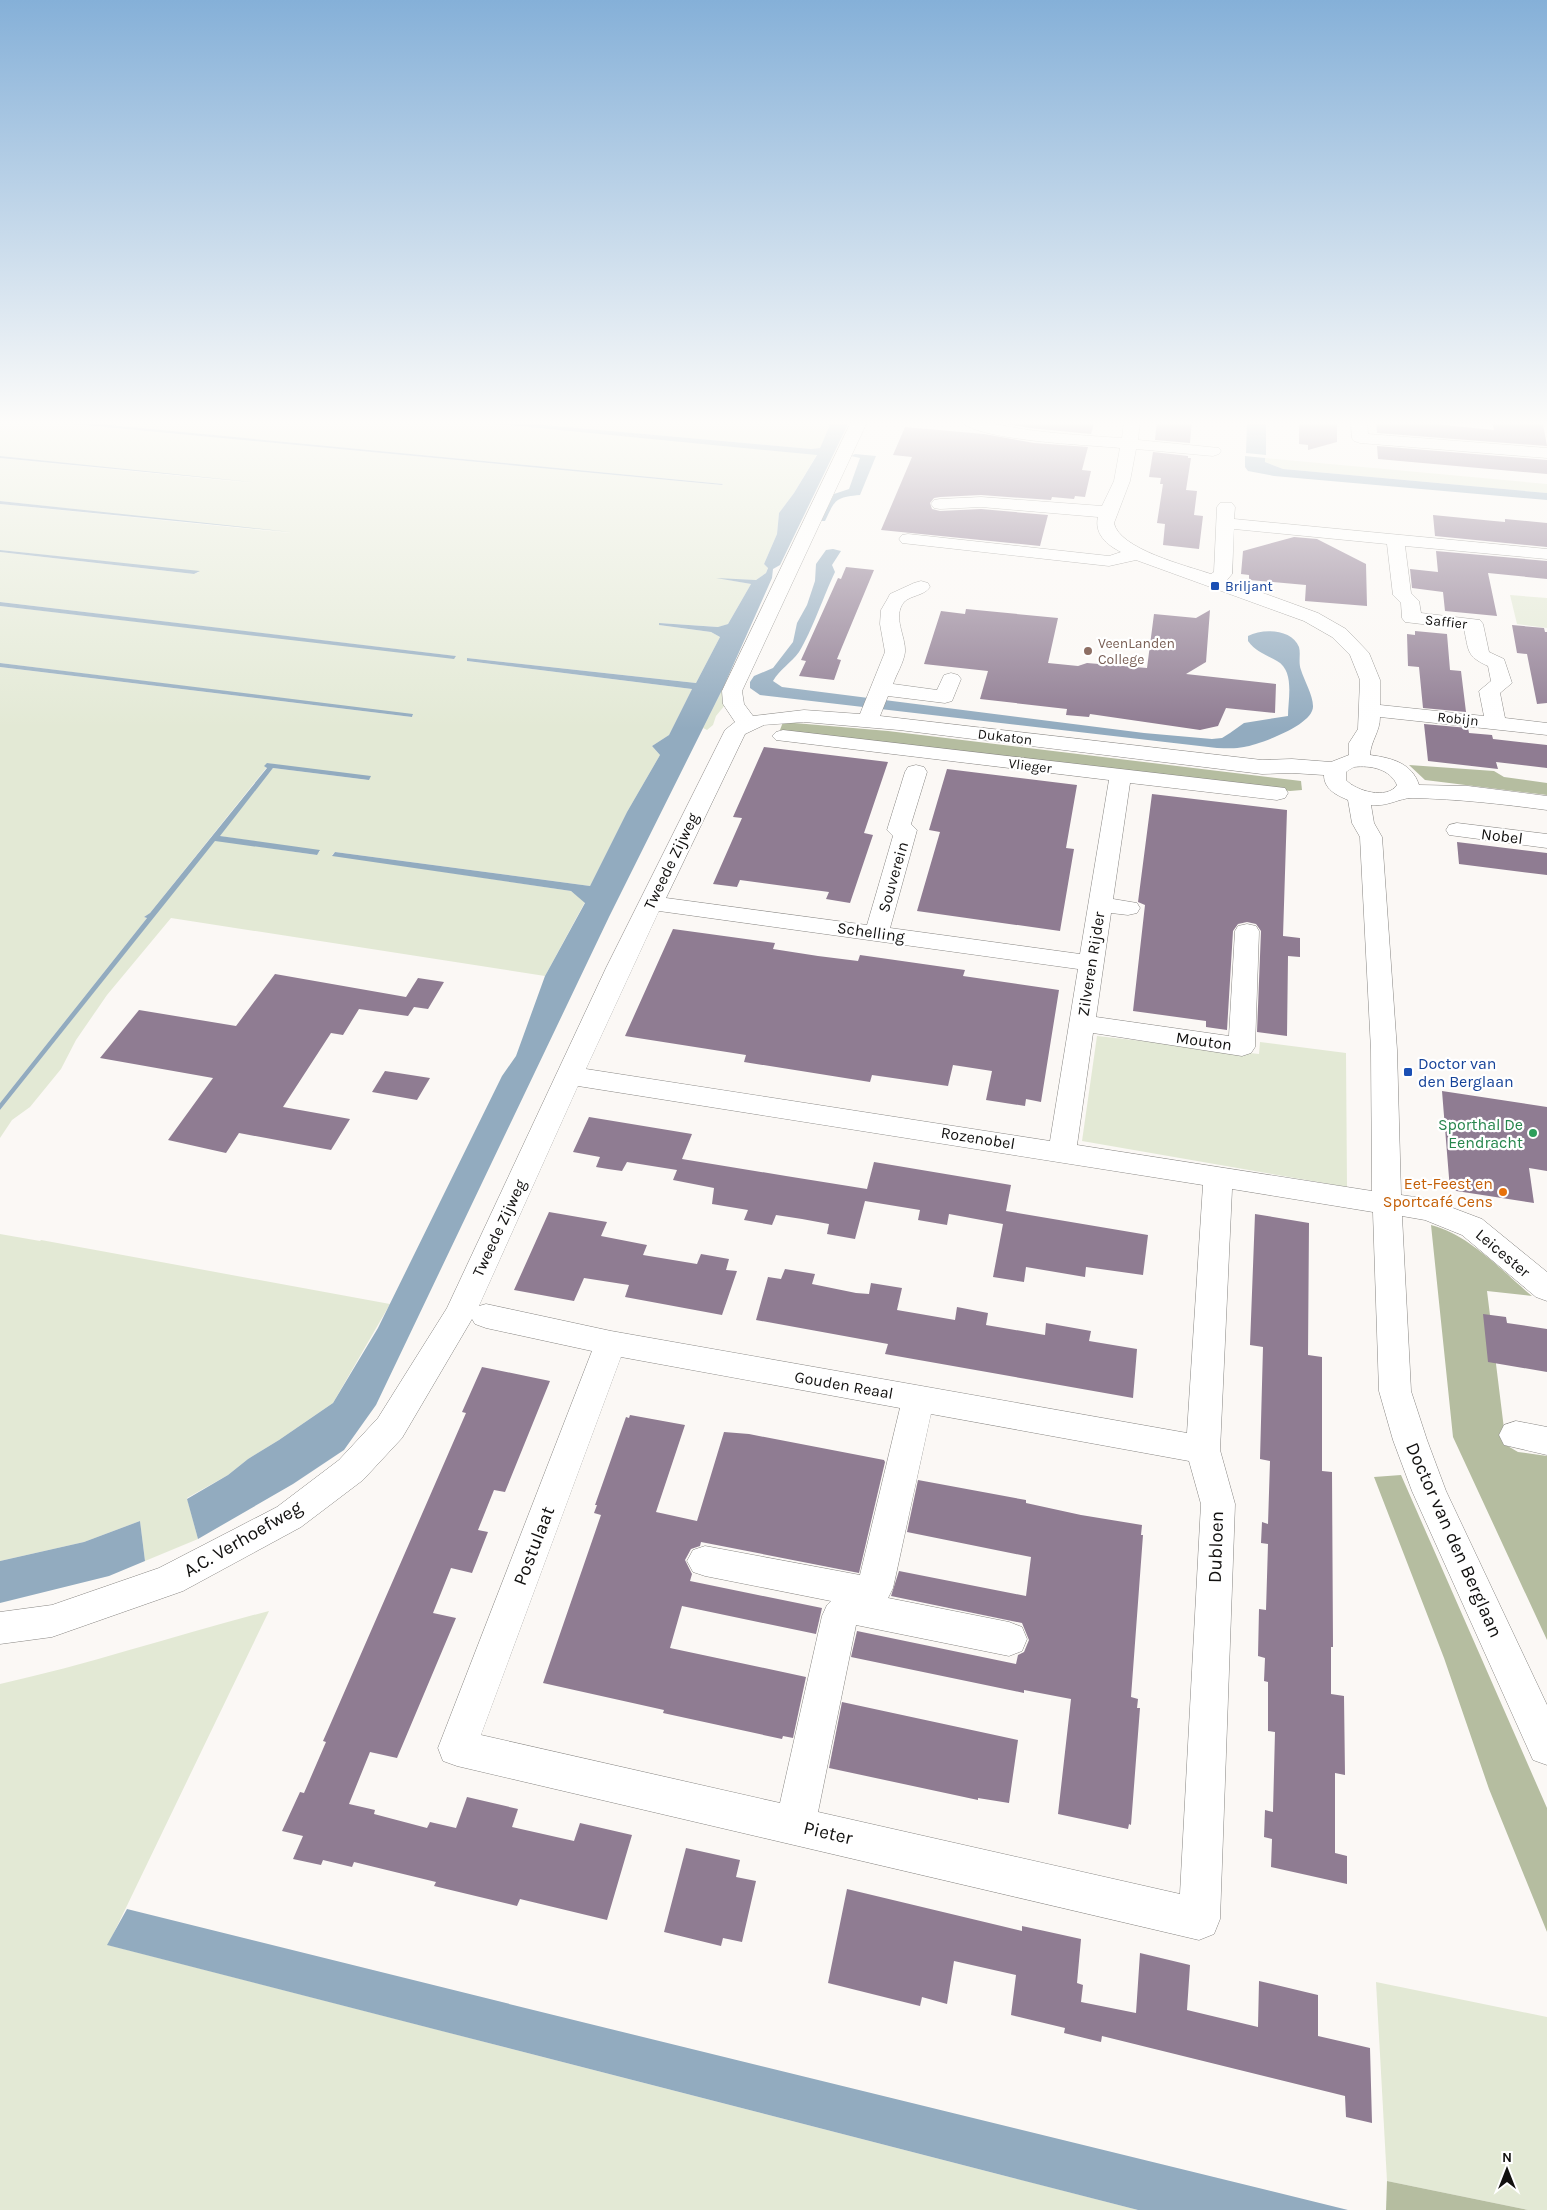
<svg xmlns="http://www.w3.org/2000/svg" width="1547" height="2210" viewBox="0 0 1547 2210" font-family="Karla,sans-serif">
<style>
.green{fill:#e3e9d5}
.forest{fill:#b5bda0}
.water{fill:#92abbf}
.building{fill:#8f7c92}
.lines{fill:none;stroke-linecap:round;stroke-linejoin:round}
.minor-casing{stroke:#888683;stroke-width:1}
.minor{fill:#fff;fill-rule:evenodd}
.transit-dot{fill:#1a4fb4;stroke:#fff;stroke-width:2}
.education-dot{fill:#8d6e63;stroke:#fff;stroke-width:2}
.leisure-dot{fill:#2e9e5b;stroke:#fff;stroke-width:2}
.food-dot{fill:#e8710a;stroke:#fff;stroke-width:2}
.labels{text-anchor:middle;dominant-baseline:central;stroke-width:4.5;stroke-linejoin:round;paint-order:stroke}
.far-transit-label{font-size:14px;fill:#164399;stroke:#fff;text-anchor:start}
.far-street-label{font-size:14px;fill:#11100f;stroke:#fff}
.far-education-label{font-size:14px;fill:#785e54;stroke:#fff;text-anchor:start}
.street-label{font-size:16px;fill:#11100f;stroke:#fff}
.transit-label{font-size:16px;fill:#164399;stroke:#fff;text-anchor:start}
.leisure-label{font-size:16px;fill:#27864d;stroke:#fff;text-anchor:end}
.food-label{font-size:16px;fill:#c56008;stroke:#fff;text-anchor:end}
.near-street-label{font-size:19px;fill:#11100f;stroke:#fff}
</style>
<rect width="100%" height="100%" fill="#fbf8f5"/>
<g class="green">
<path d="M0,420H30L722,485L723,484L57,420H455L817,454L794,493L779,513L777,534L764,564L768,567L766,573L756,580L723,579L751,584L728,624L719,627L659,623V625L711,632L720,637L696,683L467,658V661L692,689L669,735L652,746L660,755L627,812L590,886L335,852L332,855L571,891L585,902L545,976L171,918L107,995L76,1040L61,1069L30,1107L12,1120L0,1138V1110L215,840L316,855L320,851L219,836L273,768L369,780L267,763V767L150,913L144,917L147,918L0,1103V667L412,717L413,715L0,663V606L454,658L455,656L0,602V552L194,574L199,572L0,550V504L290,533L0,501V458L261,484L0,456Z"/>
<path d="M489,420H832V421L820,448L811,449Z"/>
<path d="M1265,458L1547,484V493L1283,469L1265,462Z"/>
<path d="M1510,595L1547,598V628L1517,624Z"/>
<path d="M723,688L725,705L716,716L713,725L707,730L703,728Z"/>
<path d="M1097,1036L1259,1054L1260,1042L1346,1053L1347,1187L1082,1141Z"/>
<path d="M0,1234L40,1241L41,1240L390,1304L333,1403L279,1440L248,1459L228,1475L187,1498L198,1539L145,1561L140,1521L84,1542L0,1561Z"/>
<path d="M269,1611L108,1945L1138,2210H0V1684C91,1664 179,1634 269,1611Z"/>
<path d="M1376,1982L1547,2017V2210H1528L1387,2181Z"/>
</g>
<g class="forest">
<path d="M783,722L888,731L1301,781L1302,790L1290,791L985,756L780,730Z"/>
<path d="M1409,765L1494,771L1504,777L1547,783V795L1425,780Z"/>
<path d="M1431,1225C1470,1235 1502,1271 1532,1296L1487,1291L1506,1445L1518,1452L1547,1456V1640L1453,1437Z"/>
<path d="M1401,1475L1547,1808V1932L1489,1789L1444,1658L1374,1477Z"/>
<path d="M1387,2181L1528,2210H1386Z"/>
</g>
<g class="water">
<path d="M30,420H57L723,484L722,485Z"/>
<path d="M455,420H489L811,449L820,448L832,420H850L780,565L773,569L772,578L723,688L609,917L376,1405L344,1450L293,1484L198,1539L187,1499L228,1475L248,1459L279,1440L333,1403L378,1328L502,1076L516,1056L545,976L585,903L571,891L332,856L335,852L590,886L627,812L660,755L652,746L669,735L692,689L467,661V658L696,683L720,637L711,632L659,625V623L718,627L728,624L751,584L716,578L756,580L766,573L768,568L764,564L777,534L779,513L794,493L817,455Z"/>
<path d="M1247,420H1266V455L1246,453Z"/>
<path d="M855,454L876,456L860,495C835,497 835,500 825,521H821L834,494L849,489L860,458L851,456Z"/>
<path d="M0,456L261,483L0,458Z"/>
<path d="M1245,456L1265,458V462L1283,469L1547,493V500L1274,476L1248,471L1245,467Z"/>
<path d="M0,501L291,532L0,504Z"/>
<path d="M833,549L841,551L832,565L835,572C824,595 812,631 799,652C791,663 780,669 773,681L782,687L1144,733L1212,739L1222,738L1230,733L1244,723L1288,716C1288,699 1295,671 1277,661C1265,654 1256,652 1248,641V636C1263,628 1292,629 1299,647C1301,654 1298,662 1301,670C1304,680 1313,695 1313,706C1314,725 1260,744 1244,747C1235,749 1226,748 1217,748L760,695L750,688V682L754,676L773,668L793,642L797,623L807,605L815,581L816,564L826,550Z"/>
<path d="M0,550L200,571L194,574L0,552Z"/>
<path d="M0,602L456,656L454,659L0,606Z"/>
<path d="M0,663L413,714L412,717L0,667Z"/>
<path d="M267,763L371,776L369,780L273,768L220,836L320,850L317,855L215,841L0,1110V1103L147,918L144,917L150,913L267,768L264,766Z"/>
<path d="M140,1521L145,1561L109,1576L0,1603V1561L84,1542Z"/>
<path d="M127,1909L586,2023L1348,2210H1138L107,1945Z"/>
</g>
<g class="building">
<path d="M992,420H1095L1091,434L1029,428L991,421Z"/>
<path d="M1157,420H1192L1190,443L1155,440Z"/>
<path d="M1305,420H1337V442L1308,450V445L1299,444V424H1305Z"/>
<path d="M1376,420H1396L1494,430L1492,422L1543,424L1547,446L1377,433Z"/>
<path d="M905,427L984,434L1034,443L1088,447L1082,470L1091,471L1085,497L1075,496L1074,499L1052,497L1051,500L981,495L940,497L934,498L930,503L932,509L940,511L981,509L1048,515L1040,546L881,530L912,457L893,455Z"/>
<path d="M1377,446L1547,460V474L1378,459Z"/>
<path d="M1153,452L1188,456V458H1191L1186,490L1197,491L1194,515L1203,516L1199,549L1163,545L1165,524L1157,523L1163,484H1160L1161,478L1149,477Z"/>
<path d="M1433,515L1494,521L1505,522V519L1547,523V547L1435,536Z"/>
<path d="M1294,537L1317,539L1366,564L1367,606L1305,601L1306,585L1249,580V575L1241,574L1243,551Z"/>
<path d="M1436,551L1547,561V579L1488,573L1497,616L1445,611L1443,592L1412,588L1410,569L1438,572Z"/>
<path d="M846,567L874,570L837,659L841,660L834,680L799,676L806,661L801,660L838,578L841,579Z"/>
<path d="M966,609L1058,618L1048,663L1078,666L1087,663L1147,668L1154,614L1196,618L1210,610L1206,662L1186,674L1276,684L1275,713L1226,708L1218,726L1200,730L1090,714L1089,717L1066,715L1067,709L980,699L988,671L924,664L941,611L965,614Z"/>
<path d="M1512,625L1544,628L1545,632H1547V703L1537,704L1527,654L1517,653Z"/>
<path d="M1415,631L1447,634L1450,670L1461,671L1466,712L1423,708L1419,667L1408,666L1407,634L1415,635Z"/>
<path d="M1424,724L1468,728L1469,733L1492,735L1493,739L1547,745V768L1496,762L1498,769L1428,761Z"/>
<path d="M764,747L888,762L864,833L873,835L850,903L826,899L829,892L740,880L737,887L713,884L742,818L733,817Z"/>
<path d="M947,769L1077,785L1066,848L1074,849L1060,931L917,911L940,832L929,830Z"/>
<path d="M1152,794L1287,810L1283,936L1300,938V957L1288,956L1287,1036L1257,1032L1261,931L1256,924L1247,922L1238,924L1233,931L1227,1030L1206,1027V1021L1133,1011L1145,905L1138,902Z"/>
<path d="M1457,842L1547,853V875L1459,864Z"/>
<path d="M673,929L775,943L773,949L818,956L858,961L860,955L965,970L963,976L1059,990L1041,1102L1026,1099L1025,1106L986,1100L992,1071L953,1065L948,1086L872,1075L870,1082L744,1062L746,1055L625,1036Z"/>
<path d="M275,974L406,997L418,978L444,982L428,1009L414,1007L408,1016L359,1009L343,1035L331,1033L283,1107L350,1119L331,1150L239,1133L226,1153L168,1140L213,1078L100,1058L139,1010L236,1026Z"/>
<path d="M385,1071L430,1078L417,1100L372,1092Z"/>
<path d="M1442,1091L1547,1107V1171L1529,1168L1534,1203L1450,1190Z"/>
<path d="M589,1117L692,1134L682,1159L786,1176L867,1189L874,1162L1011,1185L1006,1211L1148,1235L1143,1275L1086,1267L1085,1277L1026,1267L1024,1282L993,1277L1003,1224L949,1214L947,1225L918,1220L920,1210L865,1201L855,1239L827,1234L829,1224L802,1219L776,1215L772,1225L744,1220L748,1210L712,1204L714,1188L673,1180L677,1170L627,1162L622,1171L608,1169L596,1167L600,1157L573,1152Z"/>
<path d="M549,1212L607,1222L601,1236L647,1245L643,1255L697,1264L701,1254L729,1259L726,1270L737,1271L722,1315L625,1297L629,1285L584,1278L574,1301L514,1290Z"/>
<path d="M1255,1214L1309,1223L1308,1355L1322,1357V1471L1332,1472L1333,1647H1331V1694L1344,1696L1345,1775L1335,1773V1853L1347,1856V1884L1271,1867L1272,1839L1264,1837L1265,1810L1273,1812L1275,1732L1268,1731V1682L1264,1681L1265,1658L1258,1656L1259,1609L1266,1610L1268,1544L1261,1543L1262,1522L1268,1524L1270,1461L1260,1459L1263,1347L1250,1345Z"/>
<path d="M785,1269L815,1274L812,1284L856,1293L869,1294L871,1283L902,1288L897,1310L955,1320L957,1307L988,1313L986,1325L1045,1335L1046,1323L1091,1331L1089,1341L1137,1349L1133,1398L885,1354L888,1344L756,1320L768,1277L781,1279Z"/>
<path d="M1483,1314L1506,1317L1507,1323L1547,1329V1372L1488,1362Z"/>
<path d="M482,1367L550,1381L505,1492L494,1490L478,1530L488,1532L472,1573L451,1568L433,1613L456,1618L397,1758L370,1752L349,1804L375,1810L374,1814L427,1828L430,1822L456,1828L467,1797L518,1809L512,1827L574,1841L580,1823L632,1835L607,1920L520,1899L517,1906L434,1886L436,1882L354,1862L352,1867L323,1860L321,1865L293,1859L303,1836L282,1831L300,1792L304,1793L326,1742L323,1741L466,1413L462,1412Z"/>
<path d="M630,1415L685,1425L656,1512L697,1521L724,1432L749,1434L884,1460L885,1462L859,1573L701,1542L700,1546L691,1549L685,1560L692,1574L690,1581L822,1608L816,1634L682,1606L670,1648L806,1677L793,1738L783,1736L782,1739L663,1713L664,1710L543,1683L601,1515L594,1513L597,1505H595L626,1417L629,1418Z"/>
<path d="M918,1480L1026,1500V1503L1081,1515L1142,1525L1141,1535H1143L1131,1697L1138,1699L1137,1708H1140L1131,1825L1129,1824L1128,1829L1058,1814L1071,1699L1024,1690V1693L851,1657L857,1631L1016,1664L1018,1655L1024,1652L1029,1640L1022,1623L891,1596L899,1571L1026,1596L1031,1557L907,1532Z"/>
<path d="M842,1702L1018,1740L1009,1803L978,1798V1800L829,1768Z"/>
<path d="M686,1848L740,1860L736,1877L756,1881L742,1942L723,1938L721,1946L664,1932Z"/>
<path d="M847,1889L1022,1931V1926L1081,1939L1077,1983L1083,1985L1081,2002L1136,2013L1140,1953L1190,1965L1187,2010L1258,2027L1259,1981L1318,1995V2036L1370,2048L1372,2123L1346,2117L1345,2096L1102,2036L1101,2042L1064,2033L1065,2028L1011,2015L1016,1975L954,1961L947,2004L922,1997L920,2006L828,1983Z"/>
</g>
<g class="lines">
<defs>
<g id="minor">
<path d="M852,420H868L742,691L744,704L753,716L804,710L860,714L885,652L880,624L881,610L888,598L890,594L914,583L921,581L928,583L930,587C924,596 911,595 904,602C892,617 906,636 905,652C904,662 896,675 893,684L937,690L944,675L951,673L958,675L961,679L952,701L945,703L888,696L880,716L1262,760L1292,759L1331,762L1349,755V743L1358,729L1360,680L1350,655L1332,637L1304,621L1136,560L1109,566L902,543L899,539L902,535L908,534L1109,556L1121,552C1107,545 1094,534 1098,517L981,507L940,509L934,508L931,504L934,500L940,499L981,497L1102,506L1114,481L1120,448C1092,445 974,441 960,420C983,420 1005,427 1029,430C1059,434 1091,436 1122,438L1124,420H1140L1138,440L1219,448L1221,451L1219,454L1213,456L1136,449L1130,481L1114,523C1119,549 1187,566 1211,574L1214,572L1217,507L1220,503H1232L1235,507L1234,519L1547,549V559L1405,546L1411,593L1419,601L1421,613L1480,620L1483,624L1489,652L1504,659L1512,683L1500,693L1505,718L1547,723V735L1380,717C1380,732 1371,740 1370,755C1392,758 1412,763 1419,785L1468,786L1547,796V810C1502,804 1458,799 1412,798C1399,798 1388,807 1371,805L1374,823L1382,837L1397,1050L1401,1195L1429,1199L1482,1219L1547,1272V1301L1536,1297L1462,1235L1425,1220L1402,1216L1411,1391L1427,1440L1446,1491L1547,1705V1765L1533,1760L1412,1491L1393,1440L1379,1391L1373,1212L1232,1189L1220,1450L1235,1504L1220,1919L1214,1934L1199,1940L457,1766L443,1761L438,1748L592,1351L486,1328L475,1324L472,1319L402,1438L363,1480L301,1527L183,1591L52,1637L0,1644V1612L52,1605L159,1568L277,1507L339,1460L378,1418L447,1308L606,968L725,730L735,722L723,704L722,691ZM1234,529L1387,544L1393,595L1401,603L1402,618L1405,622L1464,629C1469,651 1466,656 1488,666L1491,681L1479,691L1484,716L1380,705V680L1369,653L1346,629L1318,613L1227,580L1232,574ZM804,722L899,730L1262,774L1292,773L1324,775C1324,789 1336,795 1348,800L1352,823L1360,837L1371,1050L1372,1191L1077,1145L1093,1033L1242,1056L1251,1053L1255,1047L1259,931L1256,926L1247,924L1238,926L1235,931L1229,1036L1096,1017L1111,913L1128,915L1137,913L1140,908L1137,903L1113,899L1130,783L1277,800L1285,798L1288,793L1285,788L783,730L776,732L772,736L776,740L1109,780L1080,954L890,928L917,830L911,824L927,772L924,767L916,765L908,767L905,772L887,830L893,836L867,925L666,898L745,734L764,725ZM1354,767C1371,765 1390,769 1397,785C1387,800 1356,791 1346,780V772ZM659,911L1078,969L1050,1141L586,1069ZM578,1086L1203,1185L1187,1433L611,1331L486,1304L479,1306ZM621,1357L900,1408L860,1575L705,1546L693,1550L687,1561L693,1572L705,1576L831,1601L827,1605L822,1616L780,1803L481,1735ZM931,1414L1189,1461L1201,1504L1180,1894L818,1812L856,1625L1009,1656L1022,1651L1027,1639L1022,1627L1009,1622L888,1598L893,1588Z"/>
<path d="M1351,420H1367L1368,434L1547,448V458L1360,443L1354,441L1352,438Z"/>
<path d="M1457,823L1547,834V848L1449,835L1446,830L1449,825Z"/>
<path d="M1516,1421L1547,1427V1455L1504,1445L1499,1435L1504,1425Z"/>
</g>
</defs>
<use href="#minor" class="minor-casing"/>
<use href="#minor" class="minor"/>
</g>
<linearGradient id="sky" x2="0" y2="1"><stop stop-color="#85b0d8"/><stop offset="0.58" stop-color="#fdfcfa"/><stop offset="1" stop-color="#fdfcfa" stop-opacity="0"/></linearGradient>
<rect width="1547" height="729" fill="url(#sky)"/>
<g class="transit-dot">
<rect x="1210" y="581" width="10" height="10" rx="2.5"/>
<rect x="1403" y="1067" width="10" height="10" rx="2.5"/>
</g>
<circle class="education-dot" cx="1088" cy="651" r="5"/>
<circle class="leisure-dot" cx="1533" cy="1133" r="5"/>
<circle class="food-dot" cx="1503" cy="1192" r="5"/>
<g class="labels">
<g class="far-transit-label">
<text x="1225" y="586">Briljant</text>
</g>
<g class="far-street-label">
<text transform="translate(1446 622) rotate(6)">Saffier</text>
<text transform="translate(1458 719) rotate(6)">Robijn</text>
<text transform="translate(1005 737) rotate(7)">Dukaton</text>
<text transform="translate(1030 766) rotate(7)">Vlieger</text>
</g>
<g class="far-education-label">
<text x="1098" y="643">VeenLanden<tspan x="1098" dy="16">College</tspan></text>
</g>
<g class="street-label">
<text transform="translate(1502 836) rotate(7)">Nobel</text>
<text transform="translate(671 861) rotate(-64)">Tweede Zijweg</text>
<text transform="translate(893 877) rotate(-74)">Souverein</text>
<text transform="translate(871 932) rotate(8)">Schelling</text>
<text transform="translate(1091 964) rotate(-81)">Zilveren Rijder</text>
<text transform="translate(1204 1041) rotate(8)">Mouton</text>
<text transform="translate(978 1138) rotate(9)">Rozenobel</text>
<text transform="translate(499 1228) rotate(-65)">Tweede Zijweg</text>
<text transform="translate(1503 1253) rotate(40)">Leicester</text>
<text transform="translate(844 1385) rotate(10)">Gouden Reaal</text>
</g>
<g class="transit-label">
<text x="1418" y="1063">Doctor van<tspan x="1418" dy="18">den Berglaan</tspan></text>
</g>
<g class="leisure-label">
<text x="1523" y="1124">Sporthal De<tspan x="1523" dy="18">Eendracht</tspan></text>
</g>
<g class="food-label">
<text x="1493" y="1183">Eet-Feest en<tspan x="1493" dy="18">Sportcafé Cens</tspan></text>
</g>
<g class="near-street-label">
<text transform="translate(243 1539) rotate(-30)">A.C. Verhoefweg</text>
<text transform="translate(1454 1540) rotate(66)">Doctor van den Berglaan</text>
<text transform="translate(534 1546) rotate(-69)">Postulaat</text>
<text transform="translate(1216 1547) rotate(-88)">Dubloen</text>
<text transform="translate(828 1833) rotate(13)">Pieter</text>
</g>
</g>
<g transform="translate(1507 2170)" stroke="#ffffff" stroke-width="4" paint-order="stroke">
<path d="M0-4L9 19L0 12L-9 19Z" fill="#11100f"/>
<text y="-8" font-size="14" font-weight="bold" text-anchor="middle" fill="#11100f">N</text>
</g>
</svg>
